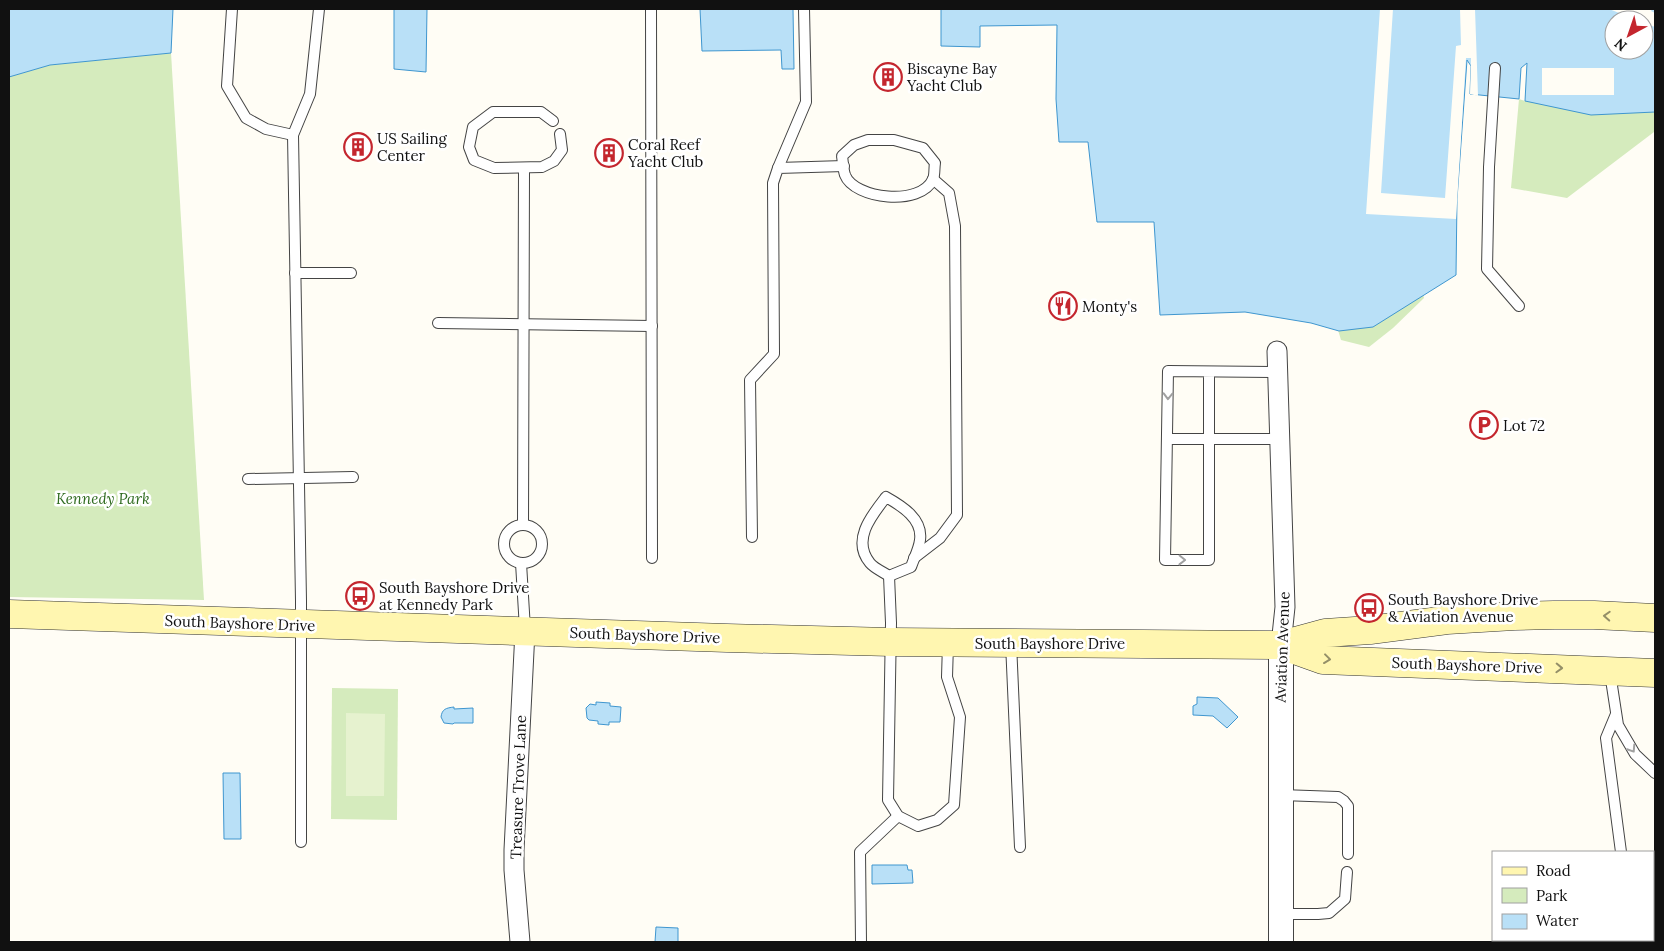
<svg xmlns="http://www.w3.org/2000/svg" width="1664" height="951" viewBox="0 0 1664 951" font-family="Lora,serif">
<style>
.green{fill:#d5ebbd}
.pitch{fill:#e6f2cf}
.water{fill:#b9e0f7;stroke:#3f96cf;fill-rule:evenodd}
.pier{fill:#fffdf5}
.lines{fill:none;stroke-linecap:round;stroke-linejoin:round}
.service-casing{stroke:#444;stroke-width:12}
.minor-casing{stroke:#444;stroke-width:21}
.tertiary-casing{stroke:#444;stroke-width:26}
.secondary-casing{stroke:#333;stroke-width:29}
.service{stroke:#fff;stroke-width:10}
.minor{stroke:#fff;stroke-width:19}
.tertiary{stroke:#fff;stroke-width:24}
.secondary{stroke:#fff6b0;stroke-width:28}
.oneway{stroke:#a0a0a0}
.oneway2{stroke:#948f68}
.labels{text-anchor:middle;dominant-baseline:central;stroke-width:5;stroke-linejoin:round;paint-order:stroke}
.poi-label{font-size:15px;fill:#111;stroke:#fff;text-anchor:start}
.park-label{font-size:15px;font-style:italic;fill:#2f6b1f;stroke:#fff}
.street-label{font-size:15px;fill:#111;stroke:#fff}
</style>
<rect width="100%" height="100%" fill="#fffdf5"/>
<g class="green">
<path d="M171,53L204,600L9,597V77L50,65Z"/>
<path d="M1525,95H1655V128L1654,132L1567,198L1511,188L1519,99L1525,101Z"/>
<path d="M1421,285L1424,298L1393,328L1369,347L1341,340L1335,320Z"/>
<path d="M332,688L398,689L397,820L331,819Z"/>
</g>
<path class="pitch" d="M346,713L385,714L384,796H346Z"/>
<g class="water">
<path d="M9,9H173L171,53L50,65L9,77Z"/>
<path d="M394,9H427L426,72L394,69Z"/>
<path d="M700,9H793L794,69H782L781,50L702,51Z"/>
<path d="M941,9H1655V112L1591,115L1525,101L1527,63L1521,68L1519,99L1470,94L1471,66L1467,60L1457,199L1456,275L1373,327L1339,331L1311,323L1245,312L1160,315L1154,222H1097L1088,142H1059L1056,99L1057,25L980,26V47L941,46ZM1614,20H1644V50H1614Z"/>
<path d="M1197,697L1218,698L1238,717L1227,728L1213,716L1193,715V706L1197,704Z"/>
<path d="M596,702L610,703V706L621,707L620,722H609V725L598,724V721L589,720L587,718L586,708L590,704L596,705Z"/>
<path d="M454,707V709L473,708V723H454L453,724L444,723L441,717C442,709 446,708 454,707Z"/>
<path d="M223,773H240L241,839H224Z"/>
<path d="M872,865H907L908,870H912L913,883L872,884Z"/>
<path d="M656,927L678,928V942H655Z"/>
</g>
<g class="pier">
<path d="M1380,9H1393L1381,193L1445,198L1456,46L1461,45L1460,9H1475L1478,96L1470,94L1471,58H1466L1456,219L1366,214Z"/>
<path d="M1609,9H1652L1651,11L1655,13V27L1644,23V20H1637Z"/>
<rect x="1542" y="68" width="72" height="27"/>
</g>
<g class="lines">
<defs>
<g id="service">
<path d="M232,9L227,86L246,118L266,129L293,135"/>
<path d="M651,9L652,558"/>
<path d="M1495,68L1489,167L1487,269L1519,306"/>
<path d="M553,121L541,112H493L473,127L469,147L474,160L494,168L542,167L554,161L562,150L560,134"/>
<path d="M868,140H894L923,148L935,163C934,168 935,175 933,179C921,207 854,199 845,175C843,169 843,162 842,156L854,145Z"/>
<path d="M778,168L806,102L804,9"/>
<path d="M295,273H351"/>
<path d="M438,323L652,326"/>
<path d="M1209,372V560H1165L1168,371L1278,372"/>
<path d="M1167,439H1280"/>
<path d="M248,479L353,477"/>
<path d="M886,497C902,506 923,519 920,540C919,549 914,558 911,567L889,576C883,572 874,568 870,563C851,540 872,515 886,497Z"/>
<path d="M523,525L524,169"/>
<circle cx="523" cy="544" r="19"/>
<path d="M752,537L750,380L774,354L773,183L778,168L844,166"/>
<path d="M914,558L940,538L957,515L955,226L949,193L933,179"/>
<path d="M521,563L525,629"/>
<path d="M889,576L891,623L888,800L898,816L918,826L937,820L954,805L960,717L947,677L948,644"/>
<path d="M1011,643L1020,847"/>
<path d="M1610,673L1618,725L1635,754L1655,773"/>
<path d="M1616,714L1606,738L1621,852"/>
<path d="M1281,795L1338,797L1344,801L1348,806V854"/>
<path d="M301,842V601L293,135L310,94L319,9"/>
<path d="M1281,914H1318L1329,913L1345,899L1347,872"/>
<path d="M861,942L860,852L898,816"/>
</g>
<g id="minor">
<path d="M1277,351L1285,607L1281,645"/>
<path d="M520,942L514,870V850L525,631"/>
</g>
<path id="tertiary" d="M1281,645V942"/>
<g id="secondary">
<path d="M9,614L727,638L891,642L1281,645L1325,633L1370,630L1447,620L1514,616L1554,615H1594L1655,618"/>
<path d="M1281,645L1323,660L1655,673"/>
</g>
</defs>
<use href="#service" class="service-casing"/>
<use href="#minor" class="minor-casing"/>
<use href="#tertiary" class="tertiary-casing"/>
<use href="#secondary" class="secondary-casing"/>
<use href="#service" class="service"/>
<use href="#minor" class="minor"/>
<use href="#tertiary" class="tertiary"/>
<use href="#secondary" class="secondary"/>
</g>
<defs><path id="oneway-chevron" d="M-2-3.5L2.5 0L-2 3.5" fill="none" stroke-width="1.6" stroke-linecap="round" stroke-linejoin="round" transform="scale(1.25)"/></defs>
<g class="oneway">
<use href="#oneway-chevron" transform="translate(1168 396) rotate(91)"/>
<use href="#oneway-chevron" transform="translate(1182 560) rotate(1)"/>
<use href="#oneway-chevron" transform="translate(1632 749) rotate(57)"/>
</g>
<g class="oneway2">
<use href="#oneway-chevron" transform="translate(1607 616) rotate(-177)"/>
<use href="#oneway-chevron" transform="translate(1327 659) rotate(7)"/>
<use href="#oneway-chevron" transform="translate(1559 668) rotate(2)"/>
</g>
<defs>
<symbol id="building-ring" viewBox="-11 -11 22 22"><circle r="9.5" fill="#fff" stroke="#c4262e" stroke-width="1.5"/><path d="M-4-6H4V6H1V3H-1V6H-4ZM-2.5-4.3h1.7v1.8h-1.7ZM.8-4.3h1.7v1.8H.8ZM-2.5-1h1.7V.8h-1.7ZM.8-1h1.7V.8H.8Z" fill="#c4262e"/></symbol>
<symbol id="restaurant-ring" viewBox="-11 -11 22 22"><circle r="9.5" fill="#fff" stroke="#c4262e" stroke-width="1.5"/><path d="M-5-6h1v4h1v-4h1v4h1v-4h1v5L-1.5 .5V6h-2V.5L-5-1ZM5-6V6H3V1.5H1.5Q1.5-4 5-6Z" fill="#c4262e"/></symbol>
<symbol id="parking-ring" viewBox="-11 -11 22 22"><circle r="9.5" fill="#fff" stroke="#c4262e" stroke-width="1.5"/><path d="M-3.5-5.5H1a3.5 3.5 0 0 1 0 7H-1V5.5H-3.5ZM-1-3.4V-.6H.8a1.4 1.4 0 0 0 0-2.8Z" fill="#c4262e"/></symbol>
<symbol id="bus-ring" viewBox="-11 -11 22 22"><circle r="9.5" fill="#fff" stroke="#c4262e" stroke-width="1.5"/><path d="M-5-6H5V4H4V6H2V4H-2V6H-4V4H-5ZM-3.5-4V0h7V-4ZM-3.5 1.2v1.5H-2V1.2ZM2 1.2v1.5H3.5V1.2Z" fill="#c4262e"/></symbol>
</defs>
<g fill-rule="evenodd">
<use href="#building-ring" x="872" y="61" width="32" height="32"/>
<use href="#building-ring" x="342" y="131" width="32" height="32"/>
<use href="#building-ring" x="593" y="137" width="32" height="32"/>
<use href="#restaurant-ring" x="1047" y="290" width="32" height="32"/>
<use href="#parking-ring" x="1468" y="409" width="32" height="32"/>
<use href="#bus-ring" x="344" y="580" width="32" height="32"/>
<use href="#bus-ring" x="1353" y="592" width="32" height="32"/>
</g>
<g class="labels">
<g class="poi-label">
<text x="907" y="68">Biscayne Bay<tspan x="907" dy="17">Yacht Club</tspan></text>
<text x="377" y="138">US Sailing<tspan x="377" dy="17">Center</tspan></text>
<text x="628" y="144">Coral Reef<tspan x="628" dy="17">Yacht Club</tspan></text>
<text x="1082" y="306">Monty's</text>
<text x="1503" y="425">Lot 72</text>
<text x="379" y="587">South Bayshore Drive<tspan x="379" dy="17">at Kennedy Park</tspan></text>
<text x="1388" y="599">South Bayshore Drive<tspan x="1388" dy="17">&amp; Aviation Avenue</tspan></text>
</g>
<g class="park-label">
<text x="103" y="498">Kennedy Park</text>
</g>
<g class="street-label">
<text transform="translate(240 623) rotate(2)">South Bayshore Drive</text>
<text transform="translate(645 635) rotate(2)">South Bayshore Drive</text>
<text x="1050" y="643">South Bayshore Drive</text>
<text transform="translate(1282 647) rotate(-88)">Aviation Avenue</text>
<text transform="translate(1467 665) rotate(2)">South Bayshore Drive</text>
<text transform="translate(518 787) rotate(-88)">Treasure Trove Lane</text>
</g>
</g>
<rect width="1664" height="951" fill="none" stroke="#111111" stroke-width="20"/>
<rect x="1492" y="851" width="162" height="90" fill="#ffffff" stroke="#a0a0a0"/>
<rect x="1502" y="867" width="25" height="8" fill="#fff6b0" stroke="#a0a0a0"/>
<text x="1536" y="876" font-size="15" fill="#111111">Road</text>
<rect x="1502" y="888" width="25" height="15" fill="#d5ebbd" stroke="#a0a0a0"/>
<text x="1536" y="901" font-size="15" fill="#111111">Park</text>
<rect x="1502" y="914" width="25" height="15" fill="#b9e0f7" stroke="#a0a0a0"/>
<text x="1536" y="926" font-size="15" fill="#111111">Water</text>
<g transform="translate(1629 35) rotate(220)"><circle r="24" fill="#ffffff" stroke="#a0a0a0"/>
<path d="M0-4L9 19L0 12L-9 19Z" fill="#c4262e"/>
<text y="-8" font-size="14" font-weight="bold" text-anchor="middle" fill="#111111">N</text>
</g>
</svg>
